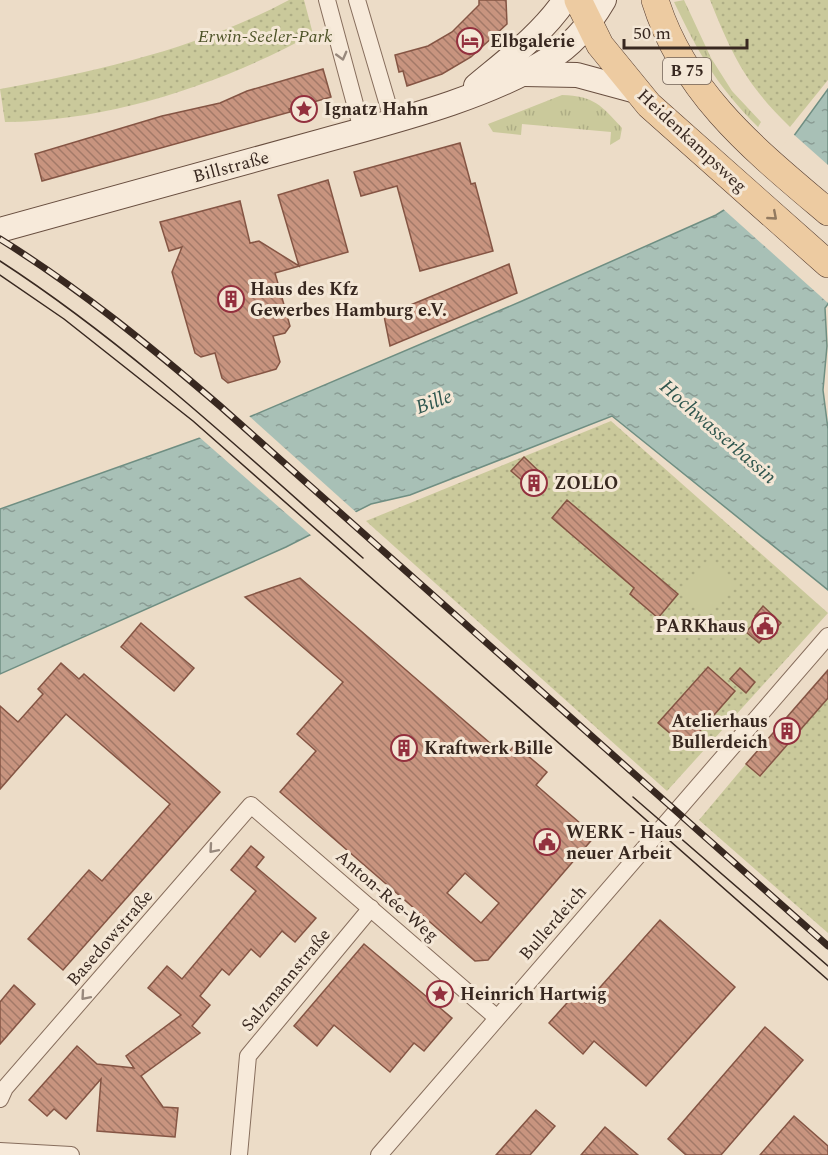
<svg xmlns="http://www.w3.org/2000/svg" width="828" height="1155" viewBox="0 0 828 1155" font-family="Spectral,serif">
<style>
.grass{fill:url(#grass-tufts)}
.park{fill:url(#park-dots)}
.garden{fill:#cac99b}
.water{fill:url(#water-ripples);stroke:#6f8e82;stroke-width:1.5}
.pier{fill:#ecdcc7}
.building{fill:url(#building-back-hatch);stroke:#855544;stroke-width:1.5;fill-rule:evenodd}
.lines{fill:none;stroke-linecap:round;stroke-linejoin:round}
.street-casing{stroke:#876e5d;stroke-width:18}
.secondary-casing{stroke:#694f40;stroke-width:26}
.primary-casing{stroke:#553d31;stroke-width:28}
.street{stroke:#f7eada;stroke-width:16}
.secondary{stroke:#f7eada;stroke-width:24}
.primary{stroke:#edcba1;stroke-width:27}
.tram{stroke:#382820;stroke-width:1.5}
.rail-casing{stroke:#382820;stroke-width:7}
.rail{stroke:#f4e7d6;stroke-width:4.5;stroke-dasharray:14;stroke-linecap:butt}
.oneway{stroke:#98897d}
.oneway2{stroke:#927a60}
.labels{text-anchor:middle;dominant-baseline:central;stroke-width:6;stroke-linejoin:round;paint-order:stroke}
.shield{fill:#f4e7d6;stroke:#706157;stroke-width:1.5}
.shield-label{font-size:16px;font-weight:bold;fill:#382820}
.park-label{font-size:18px;font-style:italic;fill:#4e5328;stroke:#f4e7d6}
.poi-label{font-size:18px;font-weight:bold;fill:#382820;stroke:#f4e7d6;text-anchor:start}
.street-label{font-size:18px;fill:#382820;stroke:#f4e7d6}
.water-label{font-size:20px;font-style:italic;fill:#30574f;stroke:#f4e7d6}
</style>
<defs>
<pattern id="grass-tufts" width="24" height="20" patternUnits="userSpaceOnUse" patternTransform="scale(1.5)"><rect width="24" height="20" fill="#cac99b"/><path d="M3 7l-1-3M5 7V3M7 7l1-3M15 17l-1-3M17 17v-4M19 17l1-3" fill="none" stroke="#aead85"/></pattern>
<pattern id="park-dots" width="8" height="8" patternUnits="userSpaceOnUse" patternTransform="scale(1.5)"><rect width="8" height="8" fill="#cac99b"/><path d="M2 2h.1M6 6h.1" fill="none" stroke="#aead85" stroke-width="1.8" stroke-linecap="round"/></pattern>
<pattern id="water-ripples" width="26" height="14" patternUnits="userSpaceOnUse" patternTransform="scale(1.5)"><rect width="26" height="14" fill="#a8c0b6"/><path d="M2 4q2-2 4 0t4 0M15 11q2-2 4 0t4 0" fill="none" stroke="#8a9c94"/></pattern>
<pattern id="building-back-hatch" width="6" height="6" patternUnits="userSpaceOnUse" patternTransform="scale(1.5)"><rect width="6" height="6" fill="#c8947f"/><path d="M-1 5l2 2M0 0l6 6M5-1l2 2" fill="none" stroke="#a37968"/></pattern>
</defs>
<rect width="100%" height="100%" fill="#ecdcc7"/>
<g class="grass">
<path d="M684,0L711,58L732,91L761,122L758,127C716,85 699,54 674,2Z"/>
<path d="M562,95C594,96 601,105 622,128L620,139L610,145L611,132L522,124L521,135L493,132L488,124Z"/>
</g>
<g class="park">
<path d="M289,0H304L313,34C221,84 111,121 5,122L0,89C100,71 199,48 289,0Z"/>
<path d="M710,0H828V80L790,127C745,83 733,57 710,0Z"/>
<path d="M611,421L828,613L667,791L366,521Z"/>
<path d="M828,698V933L699,820L746,764L761,776Z"/>
</g>
<path class="garden" d="M710,558L736,583L705,615L679,590Z"/>
<path class="water" d="M828,89V304L825,308L827,346L823,390L828,429V590L612,416L410,495L371,504L286,547L0,674V509L200,438L522,301L716,215L753,192Z"/>
<g class="pier">
<path d="M792,133L828,165V303L722,208L751,190Z"/>
<path d="M248,415L358,514L313,537L198,436Z"/>
</g>
<g class="building">
<path d="M479,0H506L507,24L471,57L442,74L407,86L403,71L399,72L395,55L428,46L452,32L479,5Z"/>
<path d="M323,69L331,97L289,109L290,112L42,181L35,154L162,116L220,103L247,91Z"/>
<path d="M460,143L471,184L475,183L493,251L420,271L397,186L361,196L354,172Z"/>
<path d="M328,180L348,252L275,273L290,326L285,333L273,336L280,362L276,369L228,383L222,378L215,353L201,357L195,353L172,272L182,247L169,251L160,222L240,201L250,243L259,241L299,266L278,195Z"/>
<path d="M509,264L517,293L390,346L384,316Z"/>
<path d="M524,457L545,477L533,490L511,471Z"/>
<path d="M567,500L678,594L658,618L630,594L634,588L552,518Z"/>
<path d="M300,578L505,756L515,745L547,772L536,785L595,836L488,960L475,961L280,792L316,751L297,734L343,682L245,597ZM465,873L499,903L481,923L447,893Z"/>
<path d="M763,606L781,623L773,632L770,630L759,643L746,632L758,619L755,616Z"/>
<path d="M141,623L194,668L174,691L121,647Z"/>
<path d="M61,663L79,679L84,674L220,792L63,970L28,939L89,870L102,881L170,804L66,714L0,789V706L18,722L43,694L38,689Z"/>
<path d="M708,667L735,691L686,747L658,723Z"/>
<path d="M740,668L755,682L746,693L730,679Z"/>
<path d="M828,670V698L760,776L746,764Z"/>
<path d="M251,846L264,857L256,867L316,918L295,942L282,931L260,957L251,949L229,975L222,969L200,996L210,1005L192,1026L200,1033L141,1076L163,1107L178,1108L175,1137L97,1131L101,1079L66,1119L54,1109L47,1116L29,1100L77,1046L97,1064L134,1068L126,1056L181,1015L148,988L167,966L182,979L256,891L231,870Z"/>
<path d="M660,920L735,987L646,1086L594,1041L583,1054L549,1023L575,994L586,1003Z"/>
<path d="M364,944L452,1018L424,1051L414,1043L390,1072L334,1025L317,1046L294,1026Z"/>
<path d="M14,985L35,1004L0,1044V1002Z"/>
<path d="M765,1027L803,1060L721,1155H686L668,1139Z"/>
<path d="M536,1110L555,1126L530,1155H496Z"/>
<path d="M794,1116L828,1146V1155H760Z"/>
<path d="M605,1127L638,1155H581Z"/>
</g>
<g class="lines">
<defs>
<g id="street">
<path d="M327,0L362,130"/>
<path d="M357,0L393,122"/>
<path d="M0,1099L5,1088L251,805L496,1017"/>
<path d="M0,1151L71,1155"/>
<path d="M239,1155L248,1056L371,908"/>
<path d="M379,1155L828,636"/>
</g>
<g id="secondary">
<path d="M524,74L577,75L636,91"/>
<path d="M476,86C507,60 542,34 565,0"/>
<path d="M0,230C105,201 210,172 315,143C390,122 483,100 549,59C573,45 590,24 604,0"/>
</g>
<g id="primary">
<path d="M578,0L600,45L649,105L828,264"/>
<path d="M655,0C684,94 756,151 828,212"/>
</g>
</defs>
<use href="#street" class="street-casing"/>
<use href="#secondary" class="secondary-casing"/>
<use href="#primary" class="primary-casing"/>
<use href="#street" class="street"/>
<use href="#secondary" class="secondary"/>
<use href="#primary" class="primary"/>
<g class="tram">
<path d="M0,261C131,346 246,455 363,558"/>
<path d="M0,275L64,319L193,421L828,980"/>
<path d="M633,797L828,966"/>
</g>
<defs>
<path id="rail" d="M0,239C79,288 150,346 220,406L828,946"/>
</defs>
<use href="#rail" class="rail-casing"/>
<use href="#rail" class="rail"/>
</g>
<defs><path id="oneway-chevron" d="M-2-3.5L2.5 0L-2 3.5" fill="none" stroke-width="1.6" stroke-linecap="round" stroke-linejoin="round" transform="scale(1.5)"/></defs>
<g class="oneway">
<use href="#oneway-chevron" transform="translate(342 56) rotate(75)"/>
<use href="#oneway-chevron" transform="translate(213 849) rotate(131)"/>
<use href="#oneway-chevron" transform="translate(85 996) rotate(131)"/>
</g>
<use class="oneway2" href="#oneway-chevron" transform="translate(773 216) rotate(41)"/>
<defs>
<symbol id="hotel-ring" viewBox="-11 -11 22 22"><circle r="9.5" fill="#f4e7d6" stroke="#93303e" stroke-width="1.5"/><path d="M-6-4.5h1.5V1H6V5H4.5V3h-9V5H-6ZM-4 0a1.8 1.8 0 1 1 3.6 0ZM.5 0V-2.5h3Q6-2.5 6 0Z" fill="#93303e"/></symbol>
<symbol id="sight-ring" viewBox="-11 -11 22 22"><circle r="9.5" fill="#f4e7d6" stroke="#93303e" stroke-width="1.5"/><path d="M0-6L1.8-2.2L6-1.7L2.9 1.2L3.7 5.4L0 3.3L-3.7 5.4L-2.9 1.2L-6-1.7L-1.8-2.2Z" fill="#93303e"/></symbol>
<symbol id="building-ring" viewBox="-11 -11 22 22"><circle r="9.5" fill="#f4e7d6" stroke="#93303e" stroke-width="1.5"/><path d="M-4-6H4V6H1V3H-1V6H-4ZM-2.5-4.3h1.7v1.8h-1.7ZM.8-4.3h1.7v1.8H.8ZM-2.5-1h1.7V.8h-1.7ZM.8-1h1.7V.8H.8Z" fill="#93303e"/></symbol>
<symbol id="civic-ring" viewBox="-11 -11 22 22"><circle r="9.5" fill="#f4e7d6" stroke="#93303e" stroke-width="1.5"/><path d="M-.6-6.5H3V-4.5H.6V-3L4-1V1h2V6H-6V1h2V-1L-.6-3ZM-1.2 2.5V6h2.4V2.5Z" fill="#93303e"/></symbol>
</defs>
<g fill-rule="evenodd">
<use href="#hotel-ring" x="455" y="26" width="30" height="30"/>
<use href="#sight-ring" x="289" y="94" width="30" height="30"/>
<use href="#building-ring" x="216" y="284" width="30" height="30"/>
<use href="#building-ring" x="519" y="468" width="30" height="30"/>
<use href="#civic-ring" x="750" y="611" width="30" height="30"/>
<use href="#building-ring" x="772" y="716" width="30" height="30"/>
<use href="#building-ring" x="389" y="733" width="30" height="30"/>
<use href="#civic-ring" x="532" y="827" width="30" height="30"/>
<use href="#sight-ring" x="425" y="979" width="30" height="30"/>
</g>
<g class="labels">
<rect class="shield" x="663" y="58" width="48" height="26" rx="4.5"/>
<g class="shield-label">
<text x="687" y="71">B 75</text>
</g>
<g class="park-label">
<text x="265" y="36">Erwin-Seeler-Park</text>
</g>
<g class="poi-label">
<text x="490" y="41">Elbgalerie</text>
<text x="324" y="109">Ignatz Hahn</text>
<text x="250" y="289">Haus des Kfz<tspan x="250" dy="21">Gewerbes Hamburg e.V.</tspan></text>
<text x="554" y="483">ZOLLO</text>
<text x="746" y="626" text-anchor="end">PARKhaus</text>
<text x="768" y="721" text-anchor="end">Atelierhaus<tspan x="768" dy="21">Bullerdeich</tspan></text>
<text x="424" y="748">Kraftwerk Bille</text>
<text x="566" y="832">WERK - Haus<tspan x="566" dy="21">neuer Arbeit</tspan></text>
<text x="460" y="994">Heinrich Hartwig</text>
</g>
<g class="street-label">
<text transform="translate(692 141) rotate(43)">Heidenkampsweg</text>
<text transform="translate(231 167) rotate(-15)">Billstraße</text>
<text transform="translate(387 896) rotate(41)">Anton-Rée-Weg</text>
<text transform="translate(553 923) rotate(-49)">Bullerdeich</text>
<text transform="translate(110 938) rotate(-49)">Basedowstraße</text>
<text transform="translate(286 980) rotate(-50)">Salzmannstraße</text>
</g>
<g class="water-label">
<text transform="translate(434 402) rotate(-20)">Bille</text>
<text transform="translate(718 432) rotate(41)">Hochwasserbassin</text>
</g>
</g>
<path d="M624 39v9h123v-9" fill="none" stroke="#382820" stroke-width="3"/>
<text x="633" y="39" font-size="18" fill="#382820" stroke="#f4e7d6" stroke-width="4.5" paint-order="stroke">50 m</text>
</svg>
